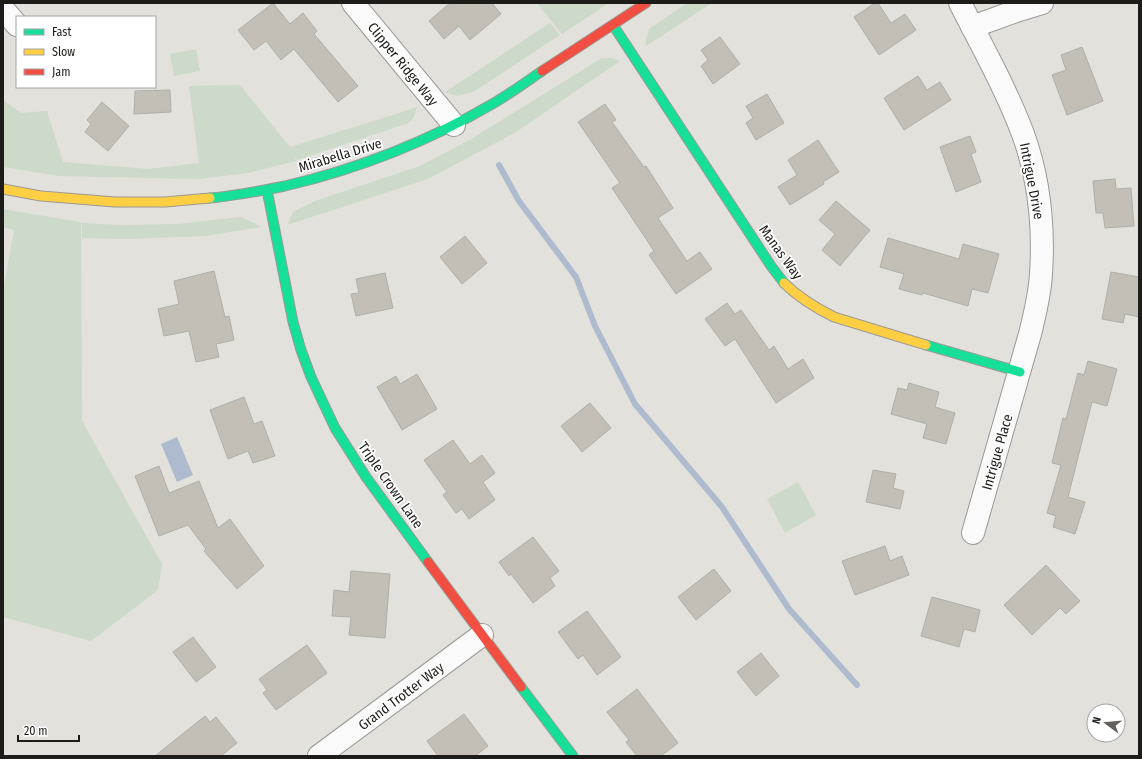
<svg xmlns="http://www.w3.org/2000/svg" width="1142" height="759" font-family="'Fira Sans Condensed',sans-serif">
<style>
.green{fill:#cdd9c9}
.water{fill:#aebbce}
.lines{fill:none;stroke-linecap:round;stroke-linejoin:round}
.stream{stroke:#aebbce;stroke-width:6}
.building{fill:#c3bfb7;stroke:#afaeaa}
.street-casing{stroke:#9a9a95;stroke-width:24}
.fast-casing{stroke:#9a9a95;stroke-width:11}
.slow-casing{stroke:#9a9a95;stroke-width:11}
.jam-casing{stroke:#9a9a95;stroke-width:11}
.street{stroke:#fbfafa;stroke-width:22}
.fast{stroke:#16e098;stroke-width:9}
.slow{stroke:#ffcf43;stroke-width:9}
.jam{stroke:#f24e42;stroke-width:9}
.labels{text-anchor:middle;stroke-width:3.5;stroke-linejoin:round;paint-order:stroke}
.street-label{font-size:14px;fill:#1d1c18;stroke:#fff}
</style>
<rect width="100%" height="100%" fill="#e2e1db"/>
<path class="green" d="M 537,3 L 609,3 L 562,34 Z
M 687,3 L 712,3 L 646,46 L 646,40 L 649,29 Z
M 550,23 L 560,35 L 473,92 L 456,96 L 445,92 Z
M 196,49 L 200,71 L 174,76 L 170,54 Z
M 602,58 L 612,58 L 620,61 L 516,132 L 428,179 L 287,225 L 293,212 L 315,201 L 420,166 L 473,138 Z
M 240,85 L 290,147 L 402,112 L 417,107 L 414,118 L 408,123 L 297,160 L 294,155 L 296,161 L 248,173 L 199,179 L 59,176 L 3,167 L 3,100 L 21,113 L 47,111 L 63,162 L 148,169 L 199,163 L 189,86 Z
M 3,209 L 81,222 L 82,421 L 162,564 L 158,590 L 91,641 L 3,617 L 3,292 L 14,230 L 3,227 Z
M 241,217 L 254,223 L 261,227 L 206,236 L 126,239 L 82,238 L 82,223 L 121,225 L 178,224 Z
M 798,482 L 816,515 L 785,533 L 767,499 Z"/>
<path class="water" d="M 177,437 L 193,475 L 177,482 L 161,444 Z"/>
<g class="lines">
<path class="stream" d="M 499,165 L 519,201 L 576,277 L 595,326 L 635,404 L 722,507 L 789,609 L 857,685"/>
</g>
<path class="building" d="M 273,3 L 290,24 L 303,13 L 317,31 L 314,34 L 358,86 L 338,102 L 294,49 L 281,60 L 266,41 L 254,50 L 238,30 Z
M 450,3 L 492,3 L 501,14 L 470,40 L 459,26 L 444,39 L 429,21 Z
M 875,3 L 878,3 L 891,23 L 905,14 L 916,30 L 879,55 L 854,17 Z
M 720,37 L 740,64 L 713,84 L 701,66 L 708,60 L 701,50 Z
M 1082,47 L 1103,101 L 1067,115 L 1052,75 L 1066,70 L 1061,55 Z
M 918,76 L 927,90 L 940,82 L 951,100 L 904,130 L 884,98 Z
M 170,90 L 171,112 L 134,114 L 135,91 Z
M 767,94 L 784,123 L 756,140 L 746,123 L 753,118 L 746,106 Z
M 102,102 L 129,126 L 108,151 L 85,132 L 91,124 L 87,120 Z
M 605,104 L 616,120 L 612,122 L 644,167 L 646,166 L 673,208 L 658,218 L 687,261 L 700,252 L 712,269 L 676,294 L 649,255 L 654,251 L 612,188 L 620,183 L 578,122 Z
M 970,136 L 976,152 L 971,154 L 981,182 L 956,192 L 940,147 Z
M 818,140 L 839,172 L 823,182 L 824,184 L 790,205 L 778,187 L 797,175 L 788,160 Z
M 1115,179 L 1116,189 L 1131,188 L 1134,226 L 1105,228 L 1103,213 L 1096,213 L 1093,181 Z
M 836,201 L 870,230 L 840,266 L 822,250 L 835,234 L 819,220 Z
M 465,236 L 487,263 L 462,284 L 440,257 Z
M 888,238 L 959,259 L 963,244 L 999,254 L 988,293 L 972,289 L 968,306 L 923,293 L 922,295 L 899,289 L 904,274 L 880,267 Z
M 214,271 L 225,317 L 229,316 L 234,340 L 216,344 L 219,357 L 196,362 L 189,331 L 164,336 L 158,309 L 179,304 L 174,281 Z
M 1111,272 L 1139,277 L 1139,317 L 1125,314 L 1123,323 L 1102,319 Z
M 385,273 L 393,308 L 356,316 L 351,294 L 359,293 L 356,279 Z
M 727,303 L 735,314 L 741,310 L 769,350 L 774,346 L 788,369 L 803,359 L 814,378 L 776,403 L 735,339 L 725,346 L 705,319 Z
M 1088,361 L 1117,369 L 1107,406 L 1092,402 L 1068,497 L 1085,502 L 1075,534 L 1053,527 L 1056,516 L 1047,513 L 1061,465 L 1052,463 L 1063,418 L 1066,419 L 1078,373 L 1084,375 Z
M 417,374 L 437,409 L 402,430 L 377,387 L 396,376 L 400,384 Z
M 909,383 L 939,392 L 935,407 L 955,413 L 946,444 L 923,438 L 927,424 L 891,414 L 898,388 L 907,390 Z
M 244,397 L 254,424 L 262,421 L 275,456 L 253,463 L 248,451 L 228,459 L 210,410 Z
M 590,403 L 611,428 L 582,452 L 561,426 Z
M 453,440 L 470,464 L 482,455 L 495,473 L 483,482 L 495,500 L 469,519 L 462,509 L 456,513 L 443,495 L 447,492 L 424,460 Z
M 159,466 L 169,493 L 199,481 L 218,528 L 230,519 L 264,566 L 237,589 L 204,551 L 206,549 L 188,525 L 159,536 L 135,476 Z
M 873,470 L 896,474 L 893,488 L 904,491 L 900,509 L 866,502 Z
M 533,537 L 559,571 L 550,578 L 555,586 L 533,603 L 511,574 L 509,576 L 499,562 Z
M 885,546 L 890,561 L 902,556 L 909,575 L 855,595 L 842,561 Z
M 1046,565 L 1080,601 L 1066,614 L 1060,608 L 1032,635 L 1004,605 Z
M 714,569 L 731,591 L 696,620 L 678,597 Z
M 351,571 L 390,574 L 385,638 L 349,635 L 351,617 L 332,616 L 334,590 L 349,592 Z
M 932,597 L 980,610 L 975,632 L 964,629 L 959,647 L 921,636 Z
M 587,611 L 621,657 L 597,675 L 583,655 L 578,659 L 558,632 Z
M 193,637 L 216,667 L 196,682 L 173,652 Z
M 307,645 L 327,673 L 276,710 L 263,693 L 267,690 L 259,679 Z
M 761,653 L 779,676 L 756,696 L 737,672 Z
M 637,689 L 678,743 L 661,756 L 637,756 L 626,742 L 629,740 L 607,712 Z
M 464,714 L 488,746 L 475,756 L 438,756 L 427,741 Z
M 205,716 L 210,722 L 216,717 L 237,743 L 221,756 L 155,756 Z"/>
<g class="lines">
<defs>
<path id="street" d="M 353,3 L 454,125
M 960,3 C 982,46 1006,89 1023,134 C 1039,178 1044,228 1041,274 C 1040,294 1035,314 1030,334 L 973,533
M 3,9 L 17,25
M 972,27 L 1016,11 L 1042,3
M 319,756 L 482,635"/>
<path id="fast" d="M 613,25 L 771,266 L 784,283
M 267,190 L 293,322 L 301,350 L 311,377 L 335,428 L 366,477 L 428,562
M 210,198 C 235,196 260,191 285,186 C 358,169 429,141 494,103 C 511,93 526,82 542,71
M 926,345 L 1020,372
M 521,687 L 573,756"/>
<path id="slow" d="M 3,189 L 41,196 L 115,202 L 165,202 L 210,198
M 784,283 C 798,297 816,308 834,317 L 926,345"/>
<path id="jam" d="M 542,71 L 646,3
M 428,562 L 521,687"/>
</defs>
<use href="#street" class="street-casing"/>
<use href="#fast" class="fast-casing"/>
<use href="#slow" class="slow-casing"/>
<use href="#jam" class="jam-casing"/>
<use href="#street" class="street"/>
<use href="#fast" class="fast"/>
<use href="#slow" class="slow"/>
<use href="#jam" class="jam"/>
</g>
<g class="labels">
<g class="street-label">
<text transform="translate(403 64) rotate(51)" y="5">Clipper Ridge Way</text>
<text transform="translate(340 155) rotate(-17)" y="5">Mirabella Drive</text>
<text transform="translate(1032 181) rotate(79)" y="5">Intrigue Drive</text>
<text transform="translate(781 252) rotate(54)" y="5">Manas Way</text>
<text transform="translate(997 452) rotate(-74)" y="5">Intrigue Place</text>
<text transform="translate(391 485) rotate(55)" y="5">Triple Crown Lane</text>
<text transform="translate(401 696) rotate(-37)" y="5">Grand Trotter Way</text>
</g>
</g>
<rect width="1142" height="759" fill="none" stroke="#1d1c18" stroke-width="8"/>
<rect x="16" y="16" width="140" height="72" fill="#ffffff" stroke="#a5a4a3"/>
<rect x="24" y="29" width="20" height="6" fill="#16e098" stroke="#a5a4a3"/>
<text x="52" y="36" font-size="12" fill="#1d1c18">Fast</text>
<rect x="24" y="49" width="20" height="6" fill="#ffcf43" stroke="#a5a4a3"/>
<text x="52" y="56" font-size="12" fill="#1d1c18">Slow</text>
<rect x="24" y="69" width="20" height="6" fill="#f24e42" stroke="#a5a4a3"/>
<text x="52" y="76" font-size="12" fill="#1d1c18">Jam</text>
<g transform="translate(1106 723) rotate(286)"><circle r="19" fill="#ffffff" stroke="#a5a4a3"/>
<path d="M0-3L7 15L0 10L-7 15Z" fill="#62615c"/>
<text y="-6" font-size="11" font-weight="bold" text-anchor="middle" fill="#1d1c18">N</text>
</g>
<path d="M18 735v6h61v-6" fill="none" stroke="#1d1c18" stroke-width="2"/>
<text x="24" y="735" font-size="12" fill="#1d1c18" stroke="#ffffff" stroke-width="3" paint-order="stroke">20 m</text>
</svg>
